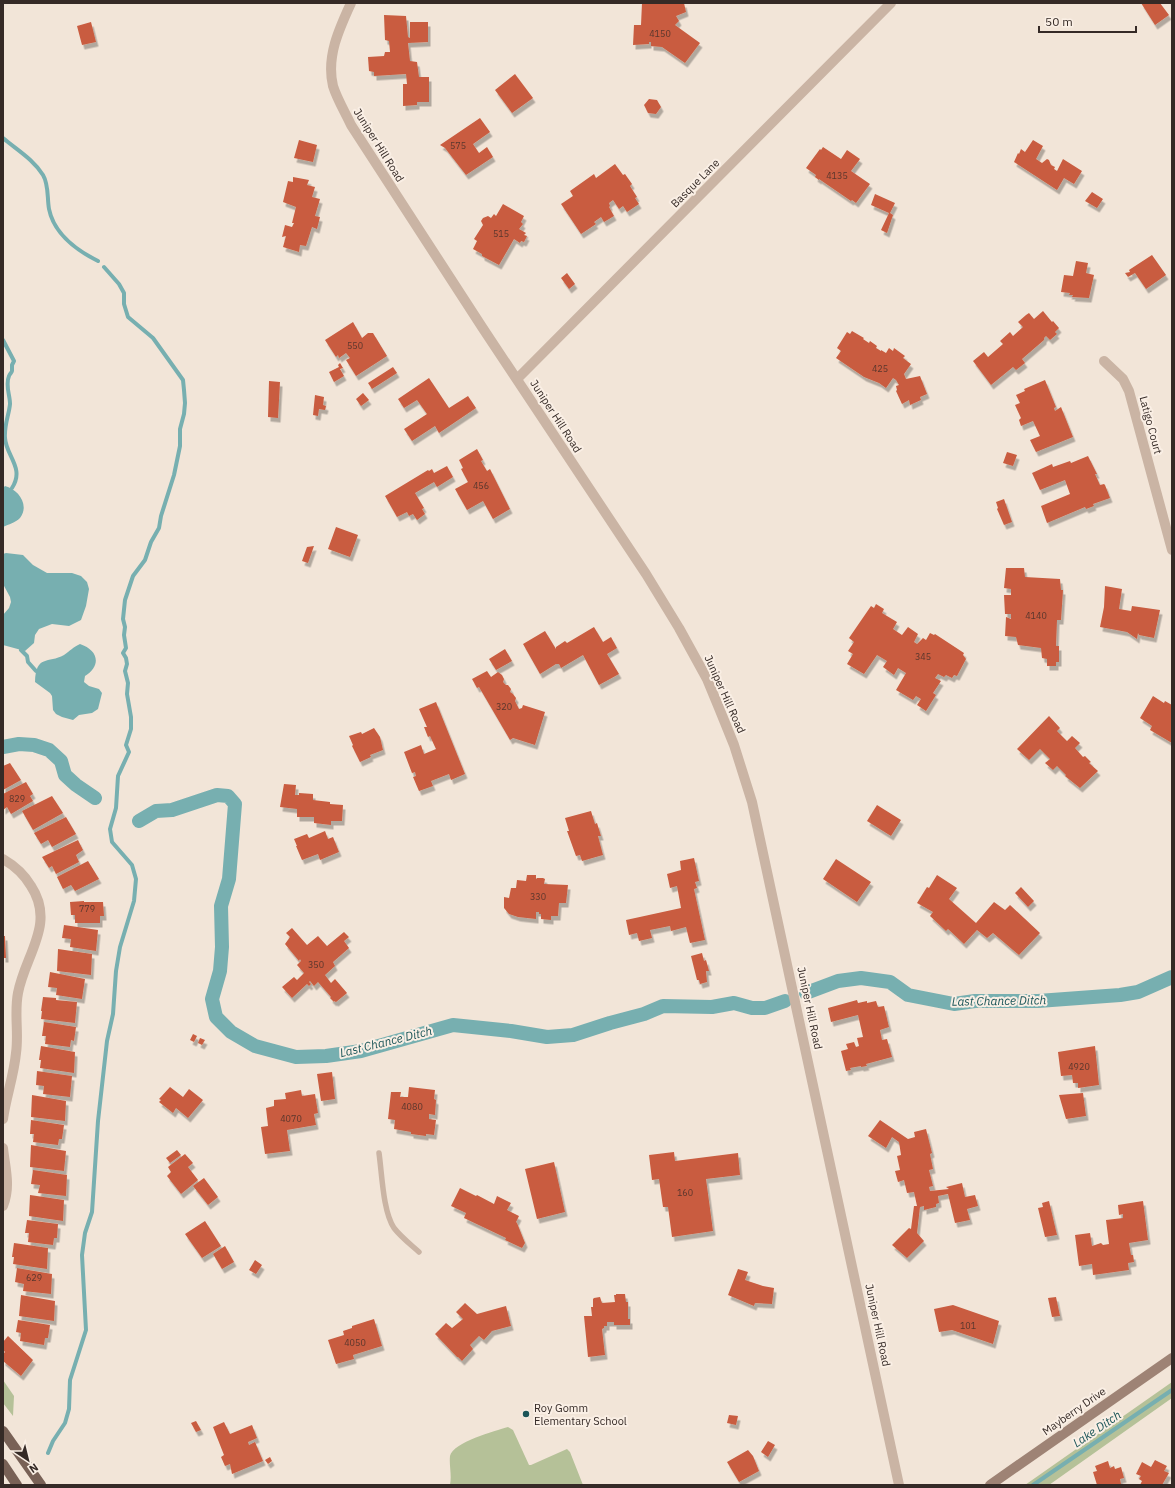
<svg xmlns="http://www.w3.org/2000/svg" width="1175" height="1488" font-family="'IBM Plex Sans',sans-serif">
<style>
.green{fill:#b5c198}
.water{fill:#77afb0}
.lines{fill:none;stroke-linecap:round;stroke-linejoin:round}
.stream{stroke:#77afb0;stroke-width:4}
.canal{stroke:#77afb0;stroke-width:14}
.building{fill:#c95c3f;filter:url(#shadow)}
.lane{stroke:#cab4a4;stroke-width:5.5}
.street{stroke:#cab4a4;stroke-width:10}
.secondary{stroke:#9e8375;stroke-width:10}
.primary{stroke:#786156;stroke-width:10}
.poi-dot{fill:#1b5558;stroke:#faefe5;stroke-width:1.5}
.labels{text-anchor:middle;stroke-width:4;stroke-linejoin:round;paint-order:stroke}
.number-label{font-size:9px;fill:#5a362c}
.street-label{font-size:11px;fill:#352a26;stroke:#faefe5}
.poi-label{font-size:11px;fill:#352a26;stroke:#faefe5;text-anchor:start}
.water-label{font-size:12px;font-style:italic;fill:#1b5558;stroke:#faefe5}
</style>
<defs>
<filter id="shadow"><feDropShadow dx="2.5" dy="4.5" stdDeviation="0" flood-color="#0004"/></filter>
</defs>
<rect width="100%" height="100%" fill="#f2e5d8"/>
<path class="green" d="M 3,1380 L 14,1396 L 13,1416 L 3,1403 Z
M 1172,1382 L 1172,1398 L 1049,1485 L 1025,1485 Z
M 508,1427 L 513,1430 L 529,1465 L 531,1465 L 567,1449 L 570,1452 L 583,1485 L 450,1485 C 452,1475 449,1466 450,1456 C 453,1442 495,1431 508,1427 Z"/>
<path class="water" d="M 5,486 C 18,489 30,505 20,518 C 15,523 9,524 3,527 L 3,488 Z
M 6,553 L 23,555 L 33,565 L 47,573 L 72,573 L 81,576 L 87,582 L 89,589 L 86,606 L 81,620 L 69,626 L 52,624 L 39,629 L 35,635 L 34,643 L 25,651 L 3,645 L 3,615 L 9,608 L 11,602 L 10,597 L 3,584 L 3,554 Z
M 80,644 C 98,650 102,665 85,676 L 84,682 L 89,686 L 99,689 L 102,693 L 98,709 L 92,713 L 79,715 L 73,720 L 62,717 L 56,714 L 53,710 L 52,696 L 50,693 L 35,682 C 36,654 48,664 64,655 C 70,651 73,647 80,644 Z"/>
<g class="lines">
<path class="stream" d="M 3,138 C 17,150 33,159 43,175 C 49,185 47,198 49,209 C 54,234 76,250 98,261
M 3,340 L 14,361 L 12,365 L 12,371 C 12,372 9,375 9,376 C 5,385 10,395 10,404 C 9,415 4,425 5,438 C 6,456 25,468 12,488
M 21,650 L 27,656 L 28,662 L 36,671
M 48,1453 L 53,1441 L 65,1423 L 69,1409 L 70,1380 L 86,1330 L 82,1255 L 85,1233 L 92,1212 L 98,1121 L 107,1041 L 113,1014 L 116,971 L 120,947 L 134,901 L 136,879 L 132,865 L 112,842 L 110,829 L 116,808 L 118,776 L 129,752 L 126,745 L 131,729 L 131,717 L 127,694 L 128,683 L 125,671 L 127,664 L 126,658 L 123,653 L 126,648 L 124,635 L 125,627 L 123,619 L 125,600 L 133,576 L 145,560 L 151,542 L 159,528 L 161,516 L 174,475 L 180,446 L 180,429 L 184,414 L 185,403 L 184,390 L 183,380 L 153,338 L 128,317 L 124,304 L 124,293 L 119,284 L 104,267
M 1033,1485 L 1172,1390"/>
<path class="canal" d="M 3,747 L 19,744 L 34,745 L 49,750 L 61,761 L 65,775 L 76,785 L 95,798
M 139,821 L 156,811 L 172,810 L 217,795 L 228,796 L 235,804 L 229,879 L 221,906 L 222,947 L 220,971 L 212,999 L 216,1017 L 231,1032 L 255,1046 L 296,1057 L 326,1056 L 361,1051 L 453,1025 L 511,1031 L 547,1037 L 573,1035 L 610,1023 L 644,1014 L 663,1006 L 712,1007 L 734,1003 L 752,1008 L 765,1008 L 785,1001
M 806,993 L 838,981 L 861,978 L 890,982 L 908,995 L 954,1004 L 975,1001 L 1038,1001 L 1120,995 L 1138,992 L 1172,977"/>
</g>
<path class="building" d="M 642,3 L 684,3 L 686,12 L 676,16 L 679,21 L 675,25 L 700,43 L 685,63 L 662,47 L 651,46 L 651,42 L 649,42 L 649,44 L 633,45 L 634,25 L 641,25 Z
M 1141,3 L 1160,3 L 1169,15 L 1155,25 Z
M 384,15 L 406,16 L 408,37 L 410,38 L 410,22 L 428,22 L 428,42 L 408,43 L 410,61 L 417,62 L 419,77 L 429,77 L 429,102 L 417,102 L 417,105 L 403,106 L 403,84 L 407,84 L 406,74 L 374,76 L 374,72 L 369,71 L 368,57 L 384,56 L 385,52 L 390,52 L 389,41 L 385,40 Z
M 91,22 L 96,42 L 82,45 L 77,26 Z
M 515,74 L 533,98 L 512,113 L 495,90 Z
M 649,99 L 657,100 L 661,107 L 656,114 L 648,113 L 644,105 Z
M 480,118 L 490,132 L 473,144 L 479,153 L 487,147 L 493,157 L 466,175 L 445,148 L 440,145 Z
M 299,140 L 317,145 L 313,162 L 294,158 Z
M 1033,140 L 1043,146 L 1036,159 L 1042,163 L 1047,159 L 1049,160 L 1051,165 L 1055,167 L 1054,169 L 1057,171 L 1063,159 L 1082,171 L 1074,184 L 1064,178 L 1057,190 L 1014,162 L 1018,153 L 1019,154 L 1021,149 L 1025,152 Z
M 823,147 L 841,159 L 847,150 L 860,159 L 851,171 L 870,184 L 856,203 L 852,200 L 851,201 L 819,179 L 819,180 L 815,177 L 816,175 L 806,168 L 820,149 L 821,150 Z
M 615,164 L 623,175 L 625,174 L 632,184 L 630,186 L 637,197 L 635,198 L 639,204 L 627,212 L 623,206 L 619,209 L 613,200 L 609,203 L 610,206 L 609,207 L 614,216 L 604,222 L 601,217 L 594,222 L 596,224 L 581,234 L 561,204 L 573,196 L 570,191 L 594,174 L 596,178 Z
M 293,177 L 309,180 L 307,185 L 315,187 L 312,197 L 320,199 L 315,216 L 320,217 L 317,229 L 312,227 L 306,246 L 300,245 L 299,252 L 283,247 L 286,236 L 282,237 L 285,225 L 292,227 L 294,223 L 292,223 L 296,207 L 283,202 L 288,181 L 293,182 Z
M 1092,192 L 1103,199 L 1097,208 L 1085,201 Z
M 875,194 L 895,203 L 890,213 L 893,215 L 887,233 L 881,230 L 889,213 L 871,205 Z
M 503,204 L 524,216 L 521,222 L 523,224 L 519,229 L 526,233 L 524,235 L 527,236 L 524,242 L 521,241 L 520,243 L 514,239 L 499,265 L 482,256 L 482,254 L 473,249 L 477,241 L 474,239 L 483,225 L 481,221 L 483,218 L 488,216 L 491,218 L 494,214 L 496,216 Z
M 1152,255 L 1166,275 L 1146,289 L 1135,273 L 1128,277 L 1125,273 L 1130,272 L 1129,270 L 1132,268 Z
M 1076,261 L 1088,263 L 1086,273 L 1094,275 L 1089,298 L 1072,297 L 1073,295 L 1069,295 L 1070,293 L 1061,292 L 1064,275 L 1073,276 Z
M 567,273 L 575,284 L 569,289 L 561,278 Z
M 1043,311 L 1052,322 L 1053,321 L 1059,328 L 1055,332 L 1057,334 L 1050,340 L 1046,336 L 1044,338 L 1044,340 L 1022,359 L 1025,363 L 1016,370 L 1013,367 L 991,385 L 973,361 L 984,352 L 988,357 L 1003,344 L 1000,341 L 1010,332 L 1013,336 L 1023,327 L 1018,322 L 1026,315 L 1029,313 L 1034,319 Z
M 353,322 L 362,338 L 368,333 L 373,333 L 387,356 L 356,376 L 346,360 L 350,358 L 346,353 L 339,358 L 338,355 L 336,357 L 325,340 Z
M 852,331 L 864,338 L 863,339 L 869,343 L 870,341 L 877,346 L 876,348 L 881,351 L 881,350 L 886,353 L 889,348 L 893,351 L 894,348 L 905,356 L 903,358 L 911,364 L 904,374 L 906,379 L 920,376 L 927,394 L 920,397 L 921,400 L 910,405 L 909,400 L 902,404 L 896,391 L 897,390 L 896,386 L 899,385 L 896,380 L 893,378 L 886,388 L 879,383 L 864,377 L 836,358 L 841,351 L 837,348 L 847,332 L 850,334 Z
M 340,363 L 343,368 L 340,369 L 344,376 L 334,382 L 329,372 L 339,367 L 338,365 Z
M 393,367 L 397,373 L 372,389 L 368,383 Z
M 429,378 L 449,408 L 468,396 L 476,408 L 439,433 L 435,426 L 412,441 L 404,429 L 427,414 L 417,400 L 404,408 L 398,399 Z
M 1045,380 L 1056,407 L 1054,408 L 1055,411 L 1061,407 L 1073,437 L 1036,452 L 1030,440 L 1040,436 L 1033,421 L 1021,426 L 1019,420 L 1021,418 L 1015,405 L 1020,403 L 1016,395 L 1025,391 L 1024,389 Z
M 269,381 L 280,382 L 278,418 L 268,417 Z
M 363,393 L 369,400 L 361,406 L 356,399 Z
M 315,395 L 324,397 L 323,405 L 326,406 L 325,410 L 319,409 L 318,416 L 313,415 Z
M 477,449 L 483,460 L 481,461 L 487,471 L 490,469 L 510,509 L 493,519 L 483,501 L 467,510 L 455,489 L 468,482 L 461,469 L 463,468 L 459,460 Z
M 1007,452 L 1017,455 L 1013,466 L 1003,463 Z
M 1088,456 L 1097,474 L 1095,474 L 1100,485 L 1104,484 L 1105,485 L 1110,498 L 1093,504 L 1094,506 L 1086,509 L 1085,507 L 1047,523 L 1041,506 L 1070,494 L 1065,480 L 1040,490 L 1032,473 L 1052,464 L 1053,467 L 1070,461 L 1071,463 Z
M 447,466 L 453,477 L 437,487 L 434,482 L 415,493 L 424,508 L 422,509 L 425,514 L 417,520 L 413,514 L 409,516 L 407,512 L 397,517 L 385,496 L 428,470 L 429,471 L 432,469 L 434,473 Z
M 1004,499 L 1012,522 L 1004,525 L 997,509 L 998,508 L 996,502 Z
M 336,527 L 358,535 L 350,557 L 328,549 Z
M 314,546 L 308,563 L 302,561 L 307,547 Z
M 1006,568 L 1024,568 L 1025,577 L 1060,579 L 1061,590 L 1063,590 L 1061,620 L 1057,620 L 1056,646 L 1059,646 L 1059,662 L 1056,662 L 1056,666 L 1047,666 L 1047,659 L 1042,658 L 1041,648 L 1018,645 L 1016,637 L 1005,636 L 1006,617 L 1011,619 L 1011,614 L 1005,614 L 1004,595 L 1011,595 L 1011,589 L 1004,588 Z
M 1105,586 L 1122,589 L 1119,609 L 1131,611 L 1132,606 L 1160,610 L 1154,638 L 1139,635 L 1138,633 L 1137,639 L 1127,632 L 1100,627 L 1104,607 Z
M 876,604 L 884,609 L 882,613 L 897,622 L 893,629 L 902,635 L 908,627 L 918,634 L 914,642 L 917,644 L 923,638 L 926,640 L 930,633 L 934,635 L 935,634 L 964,653 L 963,655 L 966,659 L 957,676 L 954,675 L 952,678 L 946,675 L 944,677 L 938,674 L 935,678 L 941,681 L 933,693 L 936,695 L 926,711 L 917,705 L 921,699 L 916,696 L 913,700 L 896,690 L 906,673 L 898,668 L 894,675 L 883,667 L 887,661 L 877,655 L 864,674 L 847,664 L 853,654 L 848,651 L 854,642 L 849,638 L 871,606 L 874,608 Z
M 594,627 L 603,642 L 611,637 L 617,648 L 607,654 L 619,674 L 599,685 L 583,655 L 561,668 L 559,664 L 556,664 L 540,674 L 523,644 L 545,631 L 556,649 L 556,647 L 565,641 L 567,643 Z
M 505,649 L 512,661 L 496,670 L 489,659 Z
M 487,671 L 491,677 L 498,672 L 502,675 L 504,679 L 503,682 L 506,685 L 508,685 L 511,689 L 510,692 L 513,694 L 516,698 L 515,701 L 519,709 L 522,708 L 523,705 L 545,712 L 535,745 L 513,738 L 510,740 L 479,687 L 477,688 L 472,679 Z
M 1153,696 L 1164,703 L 1165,701 L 1172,705 L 1172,743 L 1150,730 L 1152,726 L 1140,718 Z
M 436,702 L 465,774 L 451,780 L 449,774 L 431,781 L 433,786 L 419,791 L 413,777 L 416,776 L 415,772 L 412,773 L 404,752 L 421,745 L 424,754 L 436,749 L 430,736 L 428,737 L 424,727 L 427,727 L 419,709 Z
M 1049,716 L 1060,728 L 1057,731 L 1067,741 L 1072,736 L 1080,743 L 1075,748 L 1083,757 L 1085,756 L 1091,762 L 1089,763 L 1098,771 L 1080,788 L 1065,776 L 1066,775 L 1057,766 L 1053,770 L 1045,763 L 1050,759 L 1040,749 L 1029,760 L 1017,749 Z
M 374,728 L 380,737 L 383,750 L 370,755 L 371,757 L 360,762 L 352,746 L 353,745 L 349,736 L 361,732 L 362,734 Z
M 10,763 L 21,780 L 3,790 L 3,766 Z
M 26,782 L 33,794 L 30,796 L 33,801 L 11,814 L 7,807 L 3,810 L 3,794 Z
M 284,784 L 296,785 L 295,795 L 299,795 L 299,793 L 313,794 L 313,800 L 330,802 L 330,804 L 343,805 L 342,821 L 331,821 L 331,825 L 314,823 L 314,817 L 297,817 L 297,809 L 280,807 Z
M 52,796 L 63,813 L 33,830 L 22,811 Z
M 877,805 L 901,820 L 891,836 L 867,821 Z
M 591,811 L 595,824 L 597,823 L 601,836 L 598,836 L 603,855 L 582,861 L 580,855 L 576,856 L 567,831 L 569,831 L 565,818 Z
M 66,817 L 76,834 L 52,847 L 48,840 L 41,844 L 34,833 Z
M 325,831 L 328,839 L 333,837 L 339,852 L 320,860 L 318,854 L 302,860 L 296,846 L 297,846 L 294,839 L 307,834 L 309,838 Z
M 78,840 L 83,850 L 76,855 L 79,862 L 56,874 L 52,866 L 49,868 L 42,857 Z
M 694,858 L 699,881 L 695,882 L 697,888 L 694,889 L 705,940 L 690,943 L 686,927 L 671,931 L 670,926 L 650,930 L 652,938 L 639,941 L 637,933 L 629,935 L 626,920 L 681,908 L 677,886 L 670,888 L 667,874 L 681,870 L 680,861 Z
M 836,859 L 871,882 L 857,902 L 823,879 Z
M 88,861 L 99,879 L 75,891 L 71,885 L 63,889 L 57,877 Z
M 527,875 L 536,875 L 536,879 L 537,878 L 543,878 L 545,879 L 544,884 L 568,885 L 566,903 L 559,903 L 558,916 L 551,916 L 551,920 L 541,919 L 541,914 L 539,914 L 539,912 L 536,912 L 536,919 L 518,917 L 509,914 L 504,908 L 504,897 L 509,898 L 511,888 L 516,888 L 517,880 L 526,881 Z
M 937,875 L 957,888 L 949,899 L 976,923 L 994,902 L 1005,910 L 1010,905 L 1040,933 L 1019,955 L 993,933 L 987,938 L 977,930 L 964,944 L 948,929 L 946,931 L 930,916 L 933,912 L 917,903 L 927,887 L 929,888 Z
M 1021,887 L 1034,901 L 1028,907 L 1015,893 Z
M 84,901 L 84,902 L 103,902 L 104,916 L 100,916 L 100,923 L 75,923 L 75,915 L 71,915 L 70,902 Z
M 64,925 L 98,930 L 96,951 L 70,947 L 71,939 L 62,938 Z
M 292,928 L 307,945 L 318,936 L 327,946 L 344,932 L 349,937 L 344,941 L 349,948 L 333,962 L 335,966 L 325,975 L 331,983 L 335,979 L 347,993 L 336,1002 L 334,1001 L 334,1002 L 330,998 L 331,997 L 318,982 L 314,986 L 310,981 L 309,982 L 311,984 L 309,986 L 307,984 L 292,998 L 282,987 L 294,977 L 297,980 L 304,973 L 297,965 L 301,961 L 300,959 L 299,961 L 285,944 L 290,937 L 286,933 Z
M 3,936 L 5,936 L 6,958 L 3,958 Z
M 58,949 L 92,954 L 91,975 L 57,971 Z
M 702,953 L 704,961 L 706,960 L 709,971 L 706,971 L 707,982 L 700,984 L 699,980 L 697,980 L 691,956 Z
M 50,972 L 85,979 L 82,999 L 56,995 L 57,988 L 48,987 Z
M 43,997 L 56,998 L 56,1000 L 77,1002 L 75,1023 L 41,1019 L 42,1011 L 41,1011 Z
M 857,1000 L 858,1003 L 867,1001 L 867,1003 L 876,1001 L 878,1007 L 884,1006 L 889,1027 L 880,1030 L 882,1040 L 887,1039 L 892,1057 L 866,1064 L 867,1066 L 861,1067 L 861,1066 L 850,1068 L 851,1070 L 846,1071 L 841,1051 L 848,1049 L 846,1044 L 854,1042 L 856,1047 L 859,1046 L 857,1038 L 863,1037 L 858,1015 L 831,1022 L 828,1008 Z
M 44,1022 L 76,1027 L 74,1041 L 71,1040 L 70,1047 L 45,1044 L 46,1036 L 42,1036 Z
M 193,1034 L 197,1036 L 194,1042 L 190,1040 Z
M 200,1038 L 205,1040 L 202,1045 L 198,1043 Z
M 41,1046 L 75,1052 L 74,1073 L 40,1068 L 41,1060 L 39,1060 Z
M 1095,1046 L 1099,1085 L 1078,1088 L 1078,1083 L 1073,1083 L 1072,1075 L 1061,1076 L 1058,1052 Z
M 37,1071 L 72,1076 L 70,1097 L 43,1094 L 44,1086 L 36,1085 Z
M 332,1072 L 335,1099 L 321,1101 L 317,1074 Z
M 170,1087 L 183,1097 L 189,1089 L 203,1100 L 188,1118 L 176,1108 L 173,1113 L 159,1102 L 161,1100 L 159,1099 Z
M 409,1087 L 435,1090 L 434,1099 L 436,1100 L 435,1115 L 429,1114 L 429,1119 L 436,1120 L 434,1135 L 426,1134 L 426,1136 L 411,1134 L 411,1132 L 394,1129 L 395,1120 L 388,1119 L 391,1092 L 401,1092 L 400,1097 L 408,1097 Z
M 301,1090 L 302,1096 L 315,1094 L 318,1113 L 314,1114 L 316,1125 L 287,1130 L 290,1151 L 265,1154 L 261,1127 L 268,1126 L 266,1108 L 274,1106 L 274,1100 L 286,1099 L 285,1093 Z
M 1083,1093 L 1086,1116 L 1066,1119 L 1059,1095 Z
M 32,1095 L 66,1101 L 65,1121 L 31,1117 Z
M 31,1120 L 64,1125 L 62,1139 L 59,1139 L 58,1145 L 33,1142 L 34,1134 L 30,1134 Z
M 880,1120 L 908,1139 L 915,1137 L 914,1132 L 926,1129 L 932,1153 L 930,1154 L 933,1169 L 929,1170 L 933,1186 L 929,1187 L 930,1191 L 949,1189 L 946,1187 L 962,1183 L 965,1197 L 975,1195 L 978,1206 L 967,1209 L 970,1220 L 955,1223 L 948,1194 L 938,1196 L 939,1203 L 936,1204 L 936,1207 L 924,1210 L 924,1206 L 920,1207 L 917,1233 L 924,1241 L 907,1258 L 892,1245 L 909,1228 L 911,1229 L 914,1206 L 917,1206 L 914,1192 L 907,1193 L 904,1180 L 898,1182 L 895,1171 L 900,1170 L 897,1156 L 901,1155 L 899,1142 L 892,1137 L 886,1148 L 868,1136 Z
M 31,1145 L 66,1151 L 64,1171 L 30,1167 Z
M 177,1150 L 181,1155 L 170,1163 L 166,1158 Z
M 674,1152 L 675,1161 L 738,1153 L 740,1175 L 706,1179 L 713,1231 L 672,1237 L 668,1207 L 663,1207 L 659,1179 L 652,1180 L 649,1155 Z
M 185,1154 L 193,1163 L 188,1167 L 198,1180 L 181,1194 L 167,1176 L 171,1172 L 168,1167 Z
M 554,1162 L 565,1212 L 537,1219 L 525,1169 Z
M 33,1170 L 67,1175 L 66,1196 L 38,1193 L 40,1185 L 31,1184 Z
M 204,1178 L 218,1197 L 208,1205 L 193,1186 Z
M 460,1188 L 476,1196 L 477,1195 L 494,1204 L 497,1196 L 511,1203 L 507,1210 L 519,1216 L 516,1222 L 517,1223 L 525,1243 L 522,1248 L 505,1240 L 506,1238 L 464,1218 L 466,1213 L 451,1206 Z
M 30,1195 L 64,1200 L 63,1221 L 29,1216 Z
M 1049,1201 L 1057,1235 L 1045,1237 L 1038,1208 L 1043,1207 L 1042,1203 Z
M 1143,1201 L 1148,1240 L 1129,1243 L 1131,1255 L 1133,1255 L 1134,1262 L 1128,1263 L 1129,1270 L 1093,1275 L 1092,1264 L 1079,1266 L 1075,1235 L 1090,1233 L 1092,1246 L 1101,1243 L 1103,1245 L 1109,1244 L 1106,1220 L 1123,1218 L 1123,1214 L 1119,1215 L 1118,1205 Z
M 27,1220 L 58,1224 L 57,1238 L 54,1238 L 53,1245 L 28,1242 L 29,1233 L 25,1233 Z
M 205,1221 L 221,1246 L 202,1258 L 185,1234 Z
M 14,1243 L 48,1248 L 47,1269 L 13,1264 L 14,1257 L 12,1257 Z
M 225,1246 L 234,1262 L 222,1269 L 213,1254 Z
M 255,1260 L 262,1265 L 256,1274 L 249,1270 Z
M 17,1268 L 52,1274 L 51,1294 L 23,1291 L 24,1284 L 15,1282 Z
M 738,1269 L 748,1272 L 745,1280 L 763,1286 L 774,1288 L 772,1304 L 755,1303 L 754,1306 L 728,1295 Z
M 616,1294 L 625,1294 L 626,1302 L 628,1302 L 628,1319 L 630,1319 L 630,1325 L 614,1325 L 614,1322 L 607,1322 L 607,1326 L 604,1326 L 604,1328 L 602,1329 L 605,1355 L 588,1357 L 584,1316 L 592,1316 L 591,1307 L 593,1307 L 593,1299 L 594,1298 L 600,1297 L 602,1303 L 615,1302 L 614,1295 L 616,1295 Z
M 21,1295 L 55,1301 L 54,1321 L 19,1316 Z
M 1056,1297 L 1060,1316 L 1052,1317 L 1048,1298 Z
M 465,1303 L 477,1314 L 506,1306 L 511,1326 L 492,1331 L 484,1340 L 479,1336 L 470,1345 L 473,1349 L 462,1361 L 458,1357 L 457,1357 L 435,1334 L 446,1323 L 452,1328 L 463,1319 L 456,1312 Z
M 953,1305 L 999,1321 L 993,1344 L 952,1330 L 939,1332 L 934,1309 Z
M 374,1319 L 382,1346 L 353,1355 L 354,1359 L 336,1364 L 328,1340 L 344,1335 L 343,1331 L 352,1328 L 352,1326 Z
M 18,1320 L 50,1325 L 48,1338 L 45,1338 L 44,1345 L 20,1341 L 21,1333 L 16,1332 Z
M 8,1336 L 33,1360 L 21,1376 L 3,1361 L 3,1354 L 5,1352 L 3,1350 L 3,1342 Z
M 729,1415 L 738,1416 L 736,1425 L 727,1423 Z
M 196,1421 L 201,1430 L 196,1432 L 191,1423 Z
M 224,1422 L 230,1434 L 252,1425 L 257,1438 L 248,1442 L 249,1445 L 255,1442 L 263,1461 L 232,1474 L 230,1464 L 225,1466 L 221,1457 L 224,1455 L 213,1427 Z
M 768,1441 L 775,1445 L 768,1457 L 761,1452 Z
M 748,1450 L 753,1456 L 759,1471 L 739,1482 L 727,1462 Z
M 270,1457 L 272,1461 L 268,1464 L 265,1460 Z
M 1155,1460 L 1167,1466 L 1164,1471 L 1169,1473 L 1162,1485 L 1140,1485 L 1142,1481 L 1139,1479 L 1141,1476 L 1136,1474 L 1142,1462 L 1151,1467 Z
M 1108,1461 L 1110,1468 L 1114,1466 L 1115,1469 L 1121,1467 L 1124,1478 L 1120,1479 L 1121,1484 L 1097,1485 L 1093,1472 L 1097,1471 L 1095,1466 Z"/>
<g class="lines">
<path class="lane" d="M 379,1153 C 382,1174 383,1212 394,1228 C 401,1237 410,1244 419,1252"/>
<path class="street" d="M 351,3 C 339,29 326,57 333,86 C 337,99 345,112 351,125 L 482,327 L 646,574 L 679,628 L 707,679 L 719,708 L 734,745 L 752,802 L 899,1485
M 1104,361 L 1123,379 L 1129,391 L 1172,550
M 517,379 L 891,3
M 3,859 C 15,866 24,874 31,886 C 56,924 25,955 18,993 C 14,1013 19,1033 16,1053 C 14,1075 6,1097 3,1119
M 3,1148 C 5,1168 11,1186 3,1206"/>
<path class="secondary" d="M 990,1485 L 1172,1358"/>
<path class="primary" d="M 3,1431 L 41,1485
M 3,1464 L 17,1485"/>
</g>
<circle class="poi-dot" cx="526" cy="1414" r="4"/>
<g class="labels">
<g class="number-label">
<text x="660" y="37">4150</text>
<text x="458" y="149">575</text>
<text x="837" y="179">4135</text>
<text x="501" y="237">515</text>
<text x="355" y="349">550</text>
<text x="880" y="372">425</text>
<text x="481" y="489">456</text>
<text x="1036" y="619">4140</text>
<text x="923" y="660">345</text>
<text x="504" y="710">320</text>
<text x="17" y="802">829</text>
<text x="538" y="900">330</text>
<text x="87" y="912">779</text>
<text x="316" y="968">350</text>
<text x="1079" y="1070">4920</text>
<text x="412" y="1110">4080</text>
<text x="291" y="1122">4070</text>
<text x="685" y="1196">160</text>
<text x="34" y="1281">629</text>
<text x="968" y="1329">101</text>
<text x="355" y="1346">4050</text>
</g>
<g class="street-label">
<text transform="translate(379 145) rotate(58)" y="4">Juniper Hill Road</text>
<text transform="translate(695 183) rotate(-45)" y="4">Basque Lane</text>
<text transform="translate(556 416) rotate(57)" y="4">Juniper Hill Road</text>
<text transform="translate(1151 425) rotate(75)" y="4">Latigo Court</text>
<text transform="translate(725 694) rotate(66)" y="4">Juniper Hill Road</text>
<text transform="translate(810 1008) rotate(78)" y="4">Juniper Hill Road</text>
<text transform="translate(878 1325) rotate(78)" y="4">Juniper Hill Road</text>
<text transform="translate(1074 1411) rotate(-35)" y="4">Mayberry Drive</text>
</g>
<g class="poi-label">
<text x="534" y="1412">Roy Gomm<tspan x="534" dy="13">Elementary School</tspan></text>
</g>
<g class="water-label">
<text transform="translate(999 1001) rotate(-1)" y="4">Last Chance Ditch</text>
<text transform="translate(386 1042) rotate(-14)" y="4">Last Chance Ditch</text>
<text transform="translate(1097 1429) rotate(-34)" y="4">Lake Ditch</text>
</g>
</g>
<rect width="1175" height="1488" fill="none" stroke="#352a26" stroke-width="8"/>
<g transform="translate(28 1460) rotate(145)" stroke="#faefe5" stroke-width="3" paint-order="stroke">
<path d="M0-3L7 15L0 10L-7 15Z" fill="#352a26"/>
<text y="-6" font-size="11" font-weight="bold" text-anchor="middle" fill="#352a26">N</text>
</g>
<path d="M1039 26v6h97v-6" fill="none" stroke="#352a26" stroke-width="2"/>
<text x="1045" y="26" font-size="12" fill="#352a26" stroke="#faefe5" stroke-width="3" paint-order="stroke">50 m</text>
</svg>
